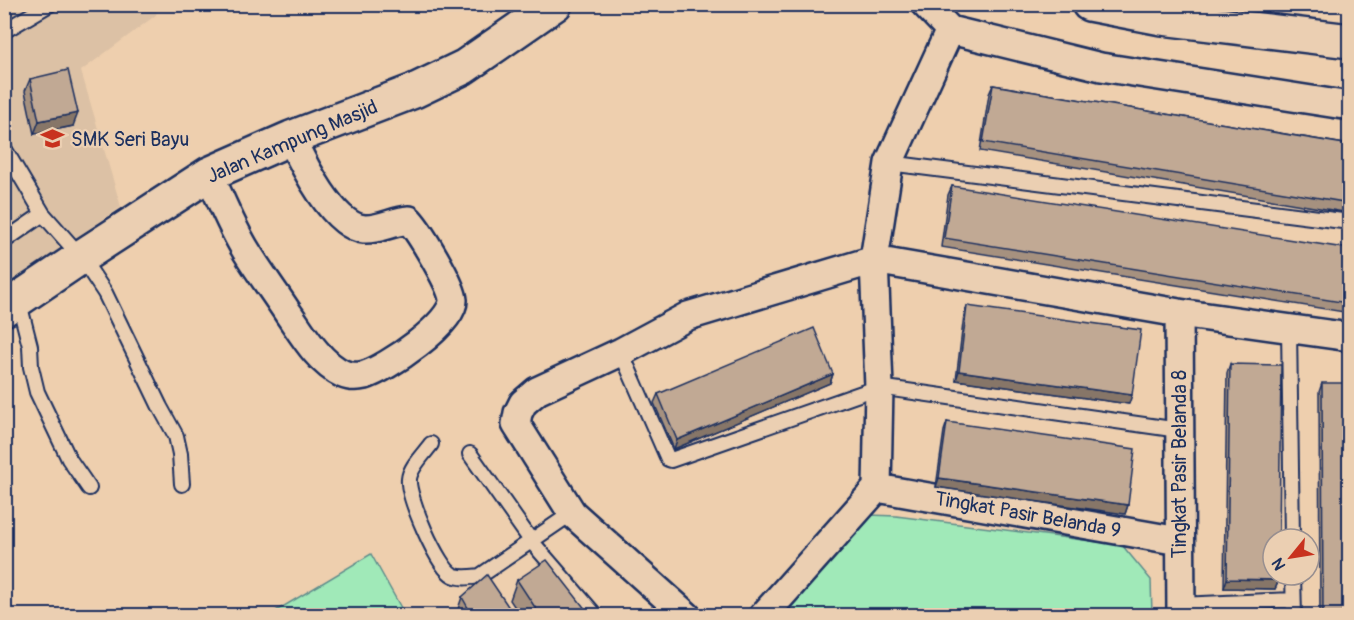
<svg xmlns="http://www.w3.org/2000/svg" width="1354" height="620" font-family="Pangolin,sans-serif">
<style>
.built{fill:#dcc1a5}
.green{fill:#a0e9b8;stroke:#5e8c8b;stroke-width:1.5}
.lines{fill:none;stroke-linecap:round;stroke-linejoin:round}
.service-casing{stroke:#1b2f5e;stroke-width:18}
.minor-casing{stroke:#1b2f5e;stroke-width:32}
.tertiary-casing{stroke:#1b2f5e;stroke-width:38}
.secondary-casing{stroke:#1b2f5e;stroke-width:38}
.service{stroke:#ebcfb2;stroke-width:14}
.minor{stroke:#ebcfb2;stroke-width:27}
.tertiary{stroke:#ebcfb2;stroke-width:33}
.secondary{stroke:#ebcfb2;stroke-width:33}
.wall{fill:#a6917f;stroke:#1b2f5e;stroke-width:1.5}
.shaded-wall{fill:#877668;stroke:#1b2f5e;stroke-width:1.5}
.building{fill:#c1a994;stroke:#1b2f5e;stroke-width:1.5}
.labels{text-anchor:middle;stroke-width:4.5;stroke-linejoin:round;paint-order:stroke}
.poi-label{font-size:20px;fill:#1b2f5e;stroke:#ebcfb2;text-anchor:start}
.street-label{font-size:20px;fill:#1b2f5e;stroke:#ebcfb2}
</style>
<rect width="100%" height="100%" fill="#eecfae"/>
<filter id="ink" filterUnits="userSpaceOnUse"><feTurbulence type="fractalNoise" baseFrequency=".0167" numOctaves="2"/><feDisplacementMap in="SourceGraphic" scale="12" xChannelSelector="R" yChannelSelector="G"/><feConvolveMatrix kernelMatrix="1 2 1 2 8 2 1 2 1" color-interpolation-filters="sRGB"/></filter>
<g filter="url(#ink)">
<path class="built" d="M 5,5 L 158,5 L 156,15 L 81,71 L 121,207 L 5,286 Z"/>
<path class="green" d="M 870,515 L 896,516 L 1122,545 L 1151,580 L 1152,615 L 781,616 Z
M 371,554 L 405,615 L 269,615 Z"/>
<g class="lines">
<defs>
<path id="service" d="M 4,31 L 50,4
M 4,148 L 43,214 L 81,257 L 105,293 L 160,407 L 176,436 L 180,454 L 182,484
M 889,163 L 1350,222
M 4,241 L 43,214
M 18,299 L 30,346 L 31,367 L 37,392 L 69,459 L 89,488
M 1289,328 L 1292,539
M 621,352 L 668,459 L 671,460 L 879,387 L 1179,430
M 431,444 C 424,454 410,467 409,479 C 407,496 438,568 453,575 C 461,579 471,577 480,576 L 572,513
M 470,454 L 532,542 L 596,616
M 1293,575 L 1294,616
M 1180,605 L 1293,600"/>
<path id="minor" d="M 950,30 L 1101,67 L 1350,106
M 209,174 C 221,200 232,228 247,252 C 260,273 275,293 288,313 C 302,333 319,363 343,374 C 350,377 357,377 365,375 C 386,369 454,323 453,300 C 452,285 420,232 409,220 C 394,221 379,230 364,229 C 333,226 303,164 291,138
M 1179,313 L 1181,616
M 877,488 L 1179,541
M 687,616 L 572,513 L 516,424 L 518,413 L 523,403 L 537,391 L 621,352 L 688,316 L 874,260 L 1179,313 L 1350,337
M 763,616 L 877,488 L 879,387 L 874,260 L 889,163 L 950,30 L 925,4"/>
<path id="tertiary" d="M 4,309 L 81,257 L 209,174 L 291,138 L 414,91 L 464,67 L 555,4"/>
<path id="secondary" d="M 1089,4 L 1162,18 L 1350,41"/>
</defs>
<use href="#service" class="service-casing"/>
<use href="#minor" class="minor-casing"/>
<use href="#tertiary" class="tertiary-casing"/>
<use href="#secondary" class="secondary-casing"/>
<use href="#service" class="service"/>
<use href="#minor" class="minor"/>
<use href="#tertiary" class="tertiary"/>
<use href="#secondary" class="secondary"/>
</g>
<path class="wall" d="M 30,79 L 73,126 L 34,134 L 25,91 Z
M 993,85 L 1350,145 L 1350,213 L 980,151 L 989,94 Z
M 952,186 L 1347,303 L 1344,312 L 941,247 L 948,195 Z
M 967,306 L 1129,404 L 956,380 L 964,315 Z
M 1230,364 L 1279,580 L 1275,589 L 1224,588 L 1227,373 Z
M 833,374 L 830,383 L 674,449 L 654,403 L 658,394 Z
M 1322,383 L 1350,615 L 1320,615 L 1319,392 Z
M 947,422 L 1128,505 L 1125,514 L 936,487 L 944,431 Z
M 517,580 L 590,615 L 520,615 L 510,600 Z
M 462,597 L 514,615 L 456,615 Z"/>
<path class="shaded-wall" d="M 4,4 L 14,4 L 4,10 Z
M 78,113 L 73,126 L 34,134 L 39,121 Z
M 959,371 L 1132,395 L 1129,404 L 956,380 Z
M 833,374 L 830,383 L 674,449 L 677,440 Z
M 939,478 L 1128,505 L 1125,514 L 936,487 Z
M 1227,579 L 1279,580 L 1275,589 L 1224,588 Z"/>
<path class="building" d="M 68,70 L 78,113 L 39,121 L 30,79 Z
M 993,85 L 1350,145 L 1350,203 L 983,142 Z
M 952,186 L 1350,249 L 1350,285 L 1347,303 L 944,238 Z
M 967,306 L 1141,330 L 1132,395 L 959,371 Z
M 814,328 L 833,374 L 677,440 L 658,394 Z
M 1230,364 L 1281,365 L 1279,539 L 1273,539 L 1273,575 L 1279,575 L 1279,580 L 1227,579 Z
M 1322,383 L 1350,383 L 1350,615 L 1323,615 Z
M 947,422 L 1135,449 L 1128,505 L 939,478 Z
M 547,560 L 590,615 L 540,615 L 517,580 Z
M 487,575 L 514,615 L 472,615 L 462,597 Z"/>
</g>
<defs>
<symbol id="school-bare" viewBox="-9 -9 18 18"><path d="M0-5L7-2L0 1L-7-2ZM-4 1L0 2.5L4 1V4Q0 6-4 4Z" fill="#c8321e" stroke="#ebcfb2" stroke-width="2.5" paint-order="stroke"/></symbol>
</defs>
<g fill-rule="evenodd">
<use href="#school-bare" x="36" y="122" width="33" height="33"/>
</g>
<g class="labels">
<g class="poi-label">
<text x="71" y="146">SMK Seri Bayu</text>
</g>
<g class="street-label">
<text transform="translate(292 141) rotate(-23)" y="7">Jalan Kampung Masjid</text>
<text transform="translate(1179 464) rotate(-90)" y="7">Tingkat Pasir Belanda 8</text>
<text transform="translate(1028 514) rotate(10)" y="7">Tingkat Pasir Belanda 9</text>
</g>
</g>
<rect width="1354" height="620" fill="none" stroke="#ebcfb2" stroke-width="24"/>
<rect x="12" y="12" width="1330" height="596" fill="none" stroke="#1b2f5e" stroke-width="2" filter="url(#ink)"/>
<g transform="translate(1291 557) rotate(240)"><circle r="28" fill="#ebcfb2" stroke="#988f90" stroke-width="1.5"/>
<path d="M0-4.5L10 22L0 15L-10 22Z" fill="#c8321e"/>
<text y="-9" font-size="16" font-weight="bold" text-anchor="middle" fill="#1b2f5e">N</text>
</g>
</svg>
